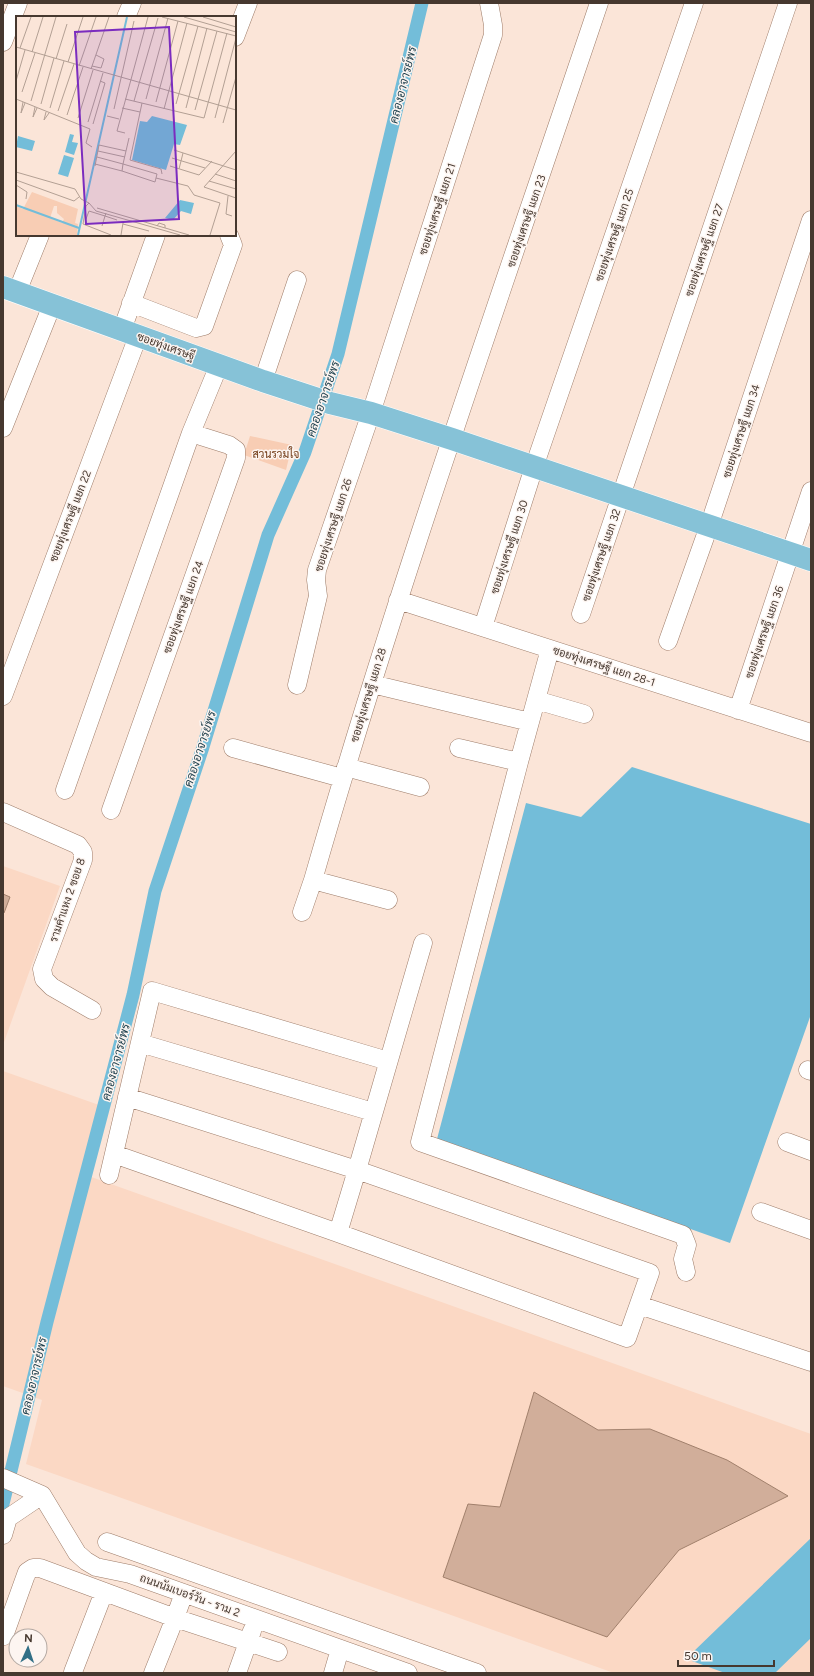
<svg xmlns="http://www.w3.org/2000/svg" width="814" height="1676" font-family="Figtree,Sarabun,sans-serif">
<style>
.built{fill:#fbd8c4}
.green{fill:#f8cdb4}
.water{fill:#73bdd9}
.lines{fill:none;stroke-linecap:round;stroke-linejoin:round}
.canal{stroke:#73bdd9;stroke-width:13}
.building{fill:#d1ae9a;stroke:#a1806c}
.minor-casing{stroke:#9e7d6a;stroke-width:19}
.major-casing{stroke:#fff;stroke-width:23}
.minor{stroke:#fff;stroke-width:18}
.major{stroke:#86c2d7;stroke-width:22}
.labels{text-anchor:middle;stroke-width:3;stroke-linejoin:round;paint-order:stroke}
.street-label{font-size:11px;fill:#46382f;stroke:#fdf5f1}
.park-label{font-size:11px;fill:#733c17;stroke:#fdf5f1}
.water-label{font-size:12px;font-style:italic;fill:#1d3f4c;stroke:#fdf5f1}
.inset-river{fill:none;stroke:#73bdd9;stroke-width:2}
.inset-road{fill:none;stroke:#b3a094;stroke-width:1}
.view{fill:#7b2cbf;fill-opacity:0.15;stroke:#7b2cbf;stroke-width:2}
.inset-edge{fill:none;stroke:#46382f;stroke-width:2}
</style>
<rect width="100%" height="100%" fill="#fbe5d8"/>
<path class="built" d="M 3,866 L 60,886 L 3,1045 Z
M 3,1071 L 99,1105 L 80,1173 L 811,1434 L 811,1673 L 614,1673 L 26,1464 L 42,1400 L 3,1386 Z"/>
<path class="green" d="M 250,436 L 292,445 L 286,470 L 244,455 Z"/>
<path class="water" d="M 632,767 L 811,824 L 811,1017 L 810,1017 L 730,1243 L 437,1139 L 526,803 L 581,817 Z
M 811,1538 L 811,1638 L 775,1673 L 725,1673 L 692,1661 L 692,1653 Z"/>
<g class="lines">
<path class="canal" d="M 3,1504 L 47,1322 L 133,995 L 155,891 L 202,750 L 268,535 L 305,452 L 338,354 L 422,3"/>
</g>
<path class="building" d="M 3,894 L 10,897 L 4,913 L 3,913 Z
M 534,1392 L 598,1430 L 650,1429 L 727,1460 L 788,1496 L 679,1550 L 607,1637 L 443,1577 L 468,1504 L 500,1507 Z"/>
<g class="lines">
<defs>
<path id="minor" d="M 126,17 L 132,3
M 235,37 L 248,3
M 3,42 L 18,3
M 17,292 L 40,235
M 131,303 L 196,328 L 204,326 L 233,245 L 229,235
M 122,330 L 156,235
M 263,381 L 297,280
M 3,428 L 52,305
M 398,600 L 811,733
M 581,614 L 788,3
M 483,627 L 534,467 L 694,3
M 668,641 L 709,526 L 811,220
M 550,649 L 519,762 L 420,1142 L 683,1235 L 687,1245 L 683,1259 L 686,1272
M 372,684 L 530,722
M 297,685 L 318,596 L 316,580 L 317,570 L 371,413 L 493,35 L 493,25 L 489,3
M 3,696 L 138,336
M 536,700 L 584,714
M 738,710 L 811,491
M 233,748 L 342,778
M 459,748 L 519,762
M 346,767 L 420,787
M 65,790 L 191,433 L 219,365
M 111,810 L 236,458 L 236,450 L 229,445 L 191,433
M 3,812 L 78,845 L 83,852 L 83,860 L 42,969 L 44,979 L 52,987 L 92,1010
M 388,900 L 313,880 C 398,584 501,294 599,3
M 302,912 L 313,880
M 140,1043 L 373,1112
M 808,1070 L 811,1071
M 127,1097 L 357,1170 L 423,943
M 787,1142 L 811,1151
M 114,1154 L 338,1233
M 357,1170 L 650,1273 L 627,1338 L 338,1233 Z
M 109,1175 L 152,991 L 388,1061
M 761,1212 L 811,1230
M 639,1305 L 811,1362
M 3,1478 L 42,1495 L 77,1553 L 86,1561 L 96,1567 L 130,1574 L 408,1673
M 3,1535 L 8,1518 L 42,1495
M 107,1542 L 477,1673
M 4,1636 L 27,1572 L 33,1568 L 40,1568 L 175,1618 L 184,1593
M 73,1672 L 104,1592
M 153,1673 L 175,1618 L 278,1652
M 237,1673 L 252,1631
M 333,1673 L 340,1649"/>
<path id="major" d="M 3,287 L 263,381 L 330,403 L 371,413 L 452,439 L 811,560"/>
</defs>
<use href="#minor" class="minor-casing"/>
<use href="#major" class="major-casing"/>
<use href="#minor" class="minor"/>
<use href="#major" class="major"/>
</g>
<g class="labels">
<g class="street-label">
<text transform="translate(437 209) rotate(-72)" y="4">ซอยทุ่งเศรษฐี แยก 21</text>
<text transform="translate(526 221) rotate(-71)" y="4">ซอยทุ่งเศรษฐี แยก 23</text>
<text transform="translate(614 235) rotate(-71)" y="4">ซอยทุ่งเศรษฐี แยก 25</text>
<text transform="translate(704 250) rotate(-71)" y="4">ซอยทุ่งเศรษฐี แยก 27</text>
<text transform="translate(166 346) rotate(20)" y="4">ซอยทุ่งเศรษฐี</text>
<text transform="translate(741 431) rotate(-72)" y="4">ซอยทุ่งเศรษฐี แยก 34</text>
<text transform="translate(70 516) rotate(-69)" y="4">ซอยทุ่งเศรษฐี แยก 22</text>
<text transform="translate(333 525) rotate(-72)" y="4">ซอยทุ่งเศรษฐี แยก 26</text>
<text transform="translate(509 547) rotate(-72)" y="4">ซอยทุ่งเศรษฐี แยก 30</text>
<text transform="translate(601 555) rotate(-71)" y="4">ซอยทุ่งเศรษฐี แยก 32</text>
<text transform="translate(183 607) rotate(-70)" y="4">ซอยทุ่งเศรษฐี แยก 24</text>
<text transform="translate(764 632) rotate(-71)" y="4">ซอยทุ่งเศรษฐี แยก 36</text>
<text transform="translate(604 666) rotate(18)" y="4">ซอยทุ่งเศรษฐี แยก 28-1</text>
<text transform="translate(368 695) rotate(-73)" y="4">ซอยทุ่งเศรษฐี แยก 28</text>
<text transform="translate(67 900) rotate(-71)" y="4">รามคำแหง 2 ซอย 8</text>
<text transform="translate(190 1595) rotate(20)" y="4">ถนนนัมเบอร์วัน - ราม 2</text>
</g>
<g class="park-label">
<text x="276" y="458">สวนรวมใจ</text>
</g>
<g class="water-label">
<text transform="translate(403 85) rotate(-76)" y="4">คลองอาจารย์พร</text>
<text transform="translate(323 399) rotate(-71)" y="4">คลองอาจารย์พร</text>
<text transform="translate(200 749) rotate(-72)" y="4">คลองอาจารย์พร</text>
<text transform="translate(116 1062) rotate(-75)" y="4">คลองอาจารย์พร</text>
<text transform="translate(34 1376) rotate(-77)" y="4">คลองอาจารย์พร</text>
</g>
</g>
<g transform="translate(16 16)">
<rect width="220" height="220" fill="#fbe5d8"/>
<path d="M 16,176 L 62,193 L 59,207 L 62,208 L 61,219 L 0,219 L 0,190 L 7,193 ZM 38,190 L 41,190 L 41,197 L 48,203 L 46,207 L 34,202 Z" fill="#f8cdb4" fill-rule="evenodd"/>
<path d="M 136,100 L 171,109 L 164,129 L 158,128 L 150,154 L 116,144 L 124,105 L 131,106 ZM 54,118 L 58,119 L 56,126 L 62,127 L 58,139 L 49,136 ZM 2,120 L 19,125 L 16,135 L 0,131 ZM 48,139 L 58,142 L 52,161 L 42,158 ZM 164,184 L 178,187 L 175,198 L 165,195 L 157,204 L 149,202 Z" fill="#73bdd9"/>
<path class="inset-river" d="M 0,189 L 63,212M 62,219 L 111,1"/>
<path class="inset-road" d="M 146,1 L 220,20M 168,1 L 220,16M 187,1 L 220,11M 0,31 L 220,94M 4,32 L 15,1M 16,36 L 27,1M 40,43 L 51,8M 52,46 L 67,1M 63,50 L 80,1M 76,50 L 85,52 L 88,43 L 80,39M 75,53 L 93,1M 0,65 L 9,34M 6,76 L 19,37M 0,83 L 74,113 L 70,127 L 76,131M 109,83 L 188,102 L 211,17M 130,83 L 152,2M 15,85 L 40,1M 118,85 L 142,2M 7,86 L 5,97 L 9,87M 140,86 L 162,5M 126,87 L 114,144 L 145,153 L 146,158M 25,88 L 38,42M 160,88 L 182,10M 19,91 L 17,101 L 21,92M 34,92 L 48,45M 106,92 L 124,96M 170,92 L 191,12M 98,93 L 118,5M 148,93 L 171,7M 179,94 L 201,15M 42,95 L 58,48M 30,96 L 28,104 L 33,97M 51,99 L 67,51M 91,100 L 103,103M 62,102 L 77,54M 199,102 L 220,22M 72,106 L 87,57M 207,107 L 220,61M 77,108 L 89,67 L 84,65M 109,117 L 101,115 L 132,1M 158,134 L 220,154M 82,135 L 109,141M 220,135 L 188,171 L 220,182M 81,141 L 107,148 L 113,122M 156,142 L 189,152M 79,148 L 106,155M 107,148 L 141,158 L 139,166 L 106,155 ZM 79,150 L 83,129 L 110,135M 154,150 L 183,159 L 196,145M 163,153 L 167,137M 0,156 L 59,173 L 65,183 L 73,187 L 80,195 L 164,219M 199,158 L 220,165M 140,162 L 172,170 L 178,179 L 204,187 L 194,219M 0,164 L 58,185 L 63,181M 193,165 L 220,173M 0,169 L 11,176 L 10,183M 212,180 L 210,198 L 216,200M 73,187 L 70,190 L 67,208 L 95,219M 81,192 L 173,219M 70,203 L 73,195 L 89,200 L 90,197M 107,208 L 133,215M 86,210 L 89,200 L 101,204M 141,210 L 143,207 L 149,209 L 149,212M 105,219 L 107,207"/>
<path class="view" d="M 153,11 L 163,203 L 70,208 L 59,16 Z"/>
<rect width="220" height="220" class="inset-edge"/>
</g>
<rect width="814" height="1676" fill="none" stroke="#46382f" stroke-width="8"/>
<g transform="translate(28 1648) rotate(3)"><circle r="19" fill="#fdf5f1" stroke="#b4a9a3"/>
<path d="M0-3L7 15L0 10L-7 15Z" fill="#326f86"/>
<text y="-6" font-size="11" font-weight="bold" text-anchor="middle" fill="#46382f">N</text>
</g>
<path d="M678 1660v6h96v-6" fill="none" stroke="#46382f" stroke-width="2"/>
<text x="684" y="1660" font-size="12" fill="#46382f" stroke="#fdf5f1" stroke-width="3" paint-order="stroke">50 m</text>
</svg>
